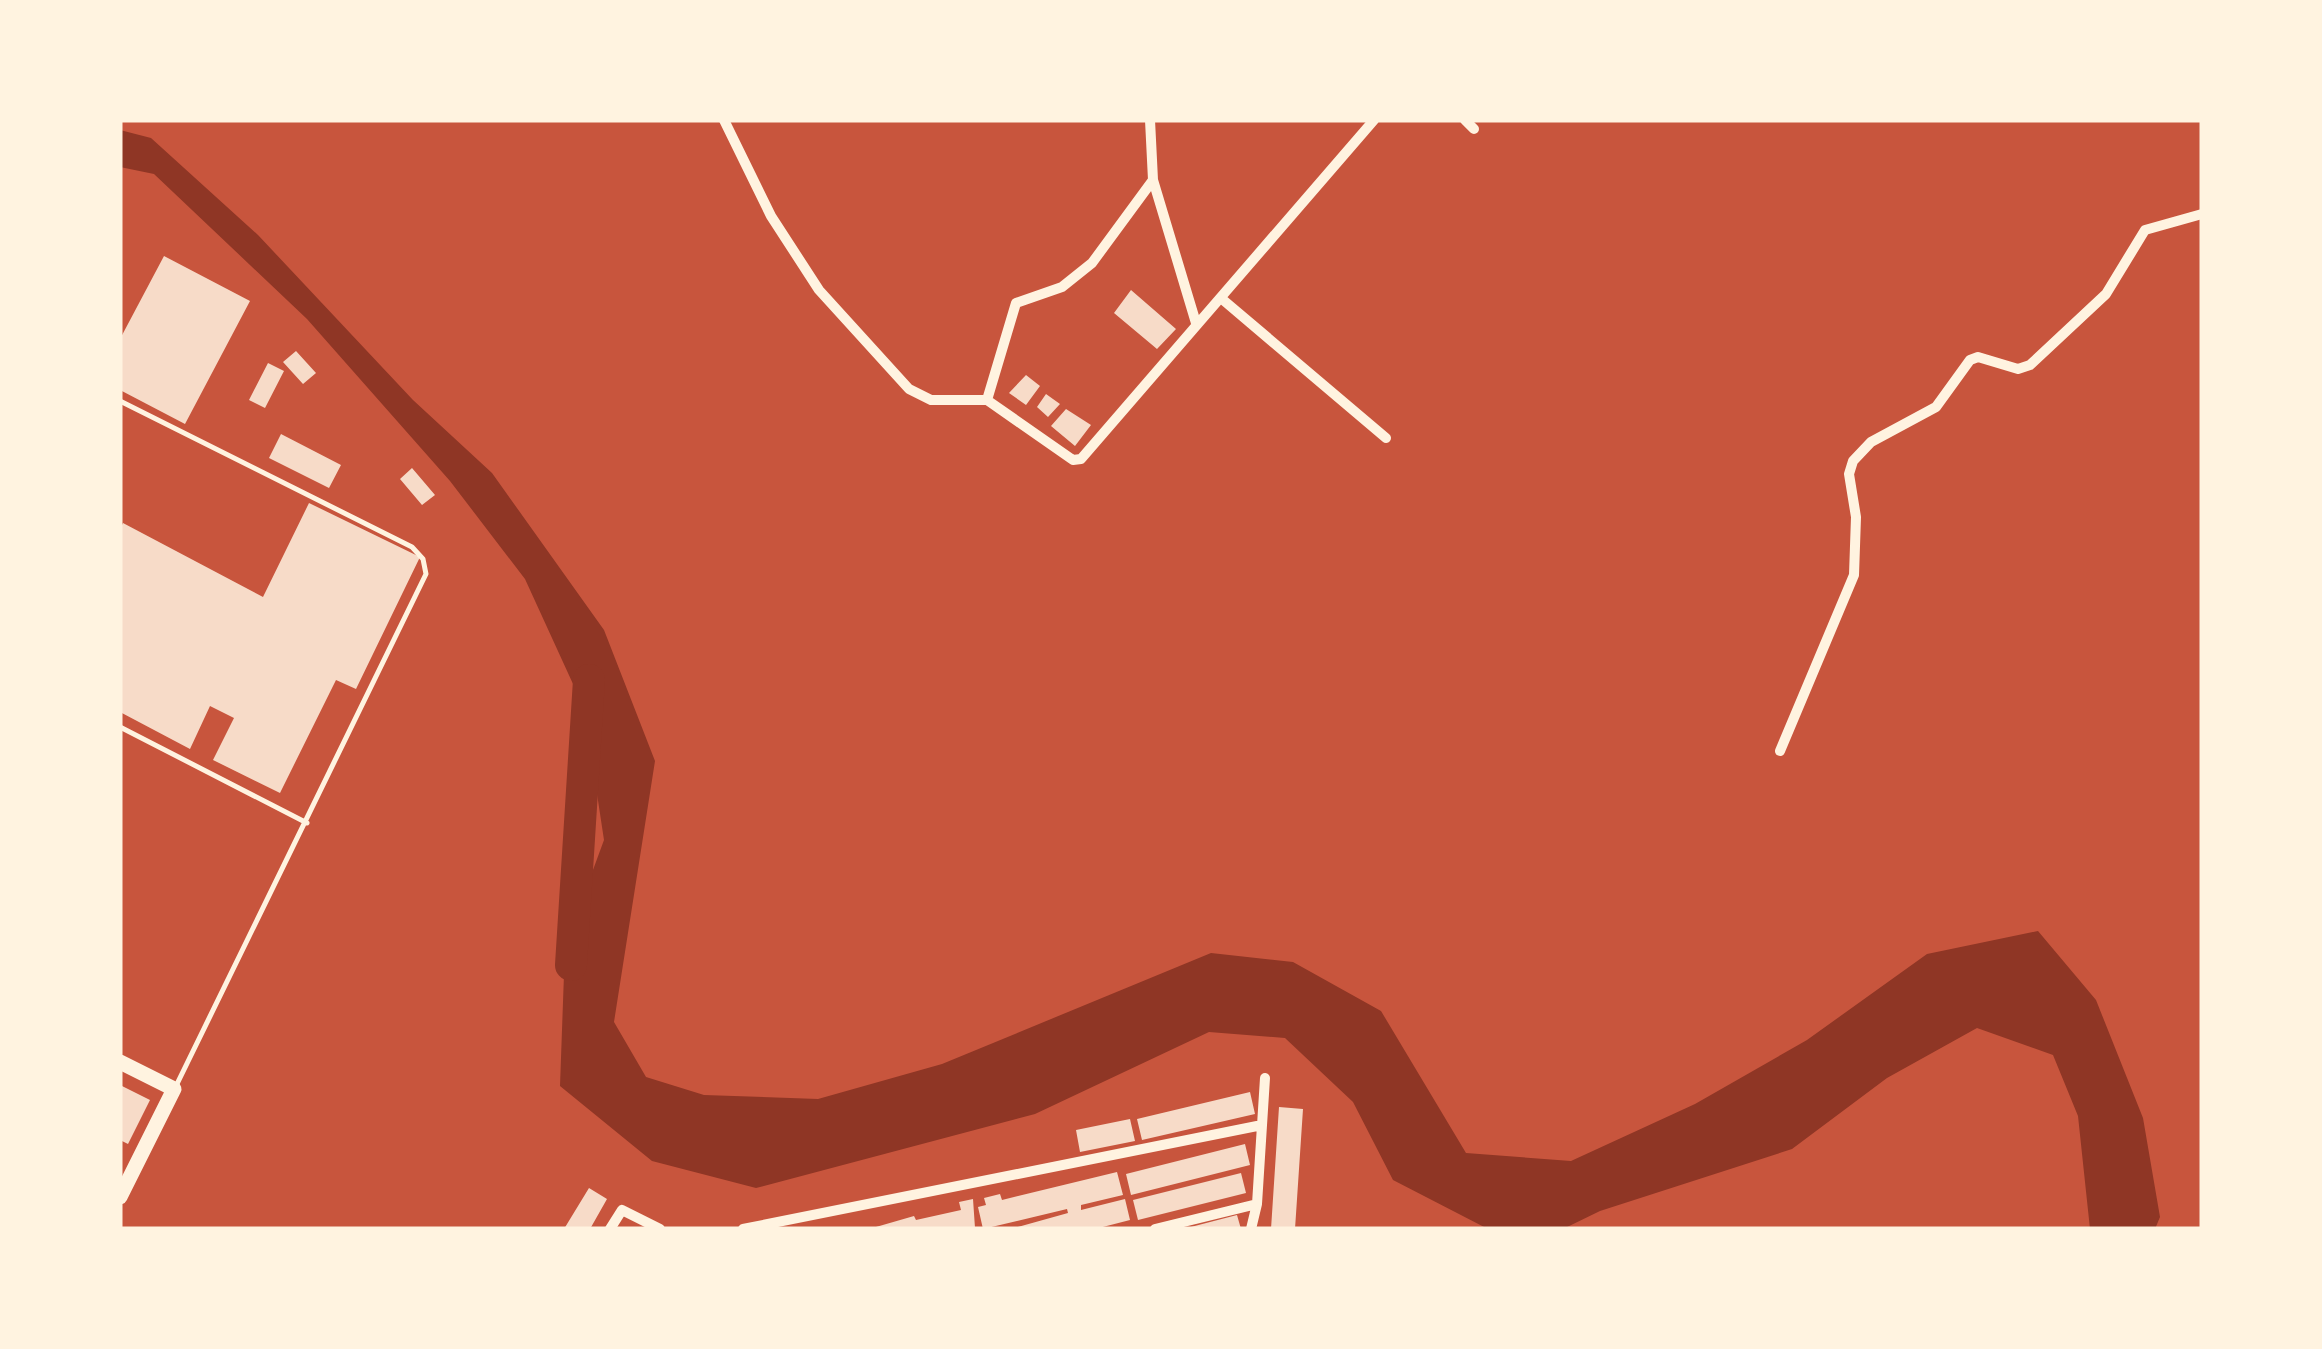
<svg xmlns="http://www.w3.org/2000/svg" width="2322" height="1349" font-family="'Nunito Sans',sans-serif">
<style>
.water{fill:#8f3625}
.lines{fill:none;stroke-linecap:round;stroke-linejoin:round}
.river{stroke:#8f3625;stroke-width:32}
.building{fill:#f7dbc8}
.service{stroke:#fff3e0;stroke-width:5}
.minor{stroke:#fff3e0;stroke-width:10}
.secondary{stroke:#fff3e0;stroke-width:15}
</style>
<rect width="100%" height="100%" fill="#c8553d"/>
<path class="water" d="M 120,130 L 151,138 L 258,235 L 413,400 L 492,473 L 604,630 L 655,761 L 614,1022 L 646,1077 L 704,1095 L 818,1099 L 942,1064 L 1211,953 L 1293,962 L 1381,1011 L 1466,1153 L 1571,1161 L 1695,1104 L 1807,1040 L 1927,954 L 2038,931 L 2096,1000 L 2143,1118 L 2160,1217 L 2155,1229 L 2090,1229 L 2078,1116 L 2053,1055 L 1977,1028 L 1887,1078 L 1792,1149 L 1600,1211 L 1563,1229 L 1488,1229 L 1393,1180 L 1353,1102 L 1285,1038 L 1209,1032 L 1035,1114 L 756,1188 L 652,1161 L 560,1086 L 565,946 L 604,840 L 584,708 L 525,579 L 450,481 L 307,319 L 154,174 L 120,167 Z"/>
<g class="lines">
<path class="river" d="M 571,965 L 589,680"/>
</g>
<path class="building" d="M 164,256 L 250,301 L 185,424 L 120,390 L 120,339 Z
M 1131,290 L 1176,329 L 1157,349 L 1114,313 Z
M 296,351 L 316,373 L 303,384 L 283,362 Z
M 268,363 L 284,371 L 265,408 L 249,400 Z
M 1026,375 L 1040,386 L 1026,405 L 1009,393 Z
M 1046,394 L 1060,404 L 1048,417 L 1037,407 Z
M 1066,409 L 1091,425 L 1075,446 L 1051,426 Z
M 281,434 L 341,465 L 329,488 L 269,458 Z
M 412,468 L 435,495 L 422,505 L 400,479 Z
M 309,503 L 420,557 L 356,689 L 336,680 L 280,793 L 213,760 L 234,718 L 210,706 L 190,749 L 120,712 L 120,529 L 123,523 L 263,597 Z
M 120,1085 L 150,1100 L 128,1144 L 120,1140 Z
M 1250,1092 L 1255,1114 L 1142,1140 L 1137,1119 Z
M 1279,1107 L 1303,1109 L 1295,1229 L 1271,1229 Z
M 1130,1119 L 1135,1141 L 1080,1152 L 1076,1130 Z
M 1245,1144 L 1250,1165 L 1131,1195 L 1126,1174 Z
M 1117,1172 L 1123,1195 L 1081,1205 L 1081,1210 L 1125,1199 L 1130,1220 L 1095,1229 L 1011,1229 L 1068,1213 L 1067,1209 L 983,1229 L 978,1207 L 986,1205 L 984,1198 L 1000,1194 L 1002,1200 Z
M 1241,1173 L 1246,1193 L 1138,1220 L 1133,1200 Z
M 589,1188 L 607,1199 L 590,1229 L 564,1229 Z
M 973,1199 L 975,1228 L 869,1229 L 914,1216 L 916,1220 L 961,1210 L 959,1202 Z
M 1237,1215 L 1241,1229 L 1187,1229 L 1187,1228 Z"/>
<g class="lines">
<path class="service" d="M 120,401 L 412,547 L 423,559 L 426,574 L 176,1086
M 120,727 L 307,823"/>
<path class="minor" d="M 724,120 L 771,216 L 819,290 L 909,389 L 931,400 L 987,400 L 1073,460 L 1081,459 L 1374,120
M 1150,120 L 1153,180 L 1196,323
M 1465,120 L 1474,129
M 1222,299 L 1386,438
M 987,400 L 1016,303 L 1062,287 L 1092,263 L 1153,180
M 1780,751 L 1854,575 L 1856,517 L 1849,474 L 1853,461 L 1871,442 L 1936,407 L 1970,360 L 1978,357 L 2018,369 L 2030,365 L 2106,294 L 2145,230 L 2202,214
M 610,1229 L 622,1210 L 660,1229
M 743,1229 L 1262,1125
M 1155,1229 L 1257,1204
M 1251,1229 L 1257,1204 L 1265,1078"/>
<path class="secondary" d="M 120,1062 L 174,1089 L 120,1197"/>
</g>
<rect width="2322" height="1349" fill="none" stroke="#fff3e0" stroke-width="245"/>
</svg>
